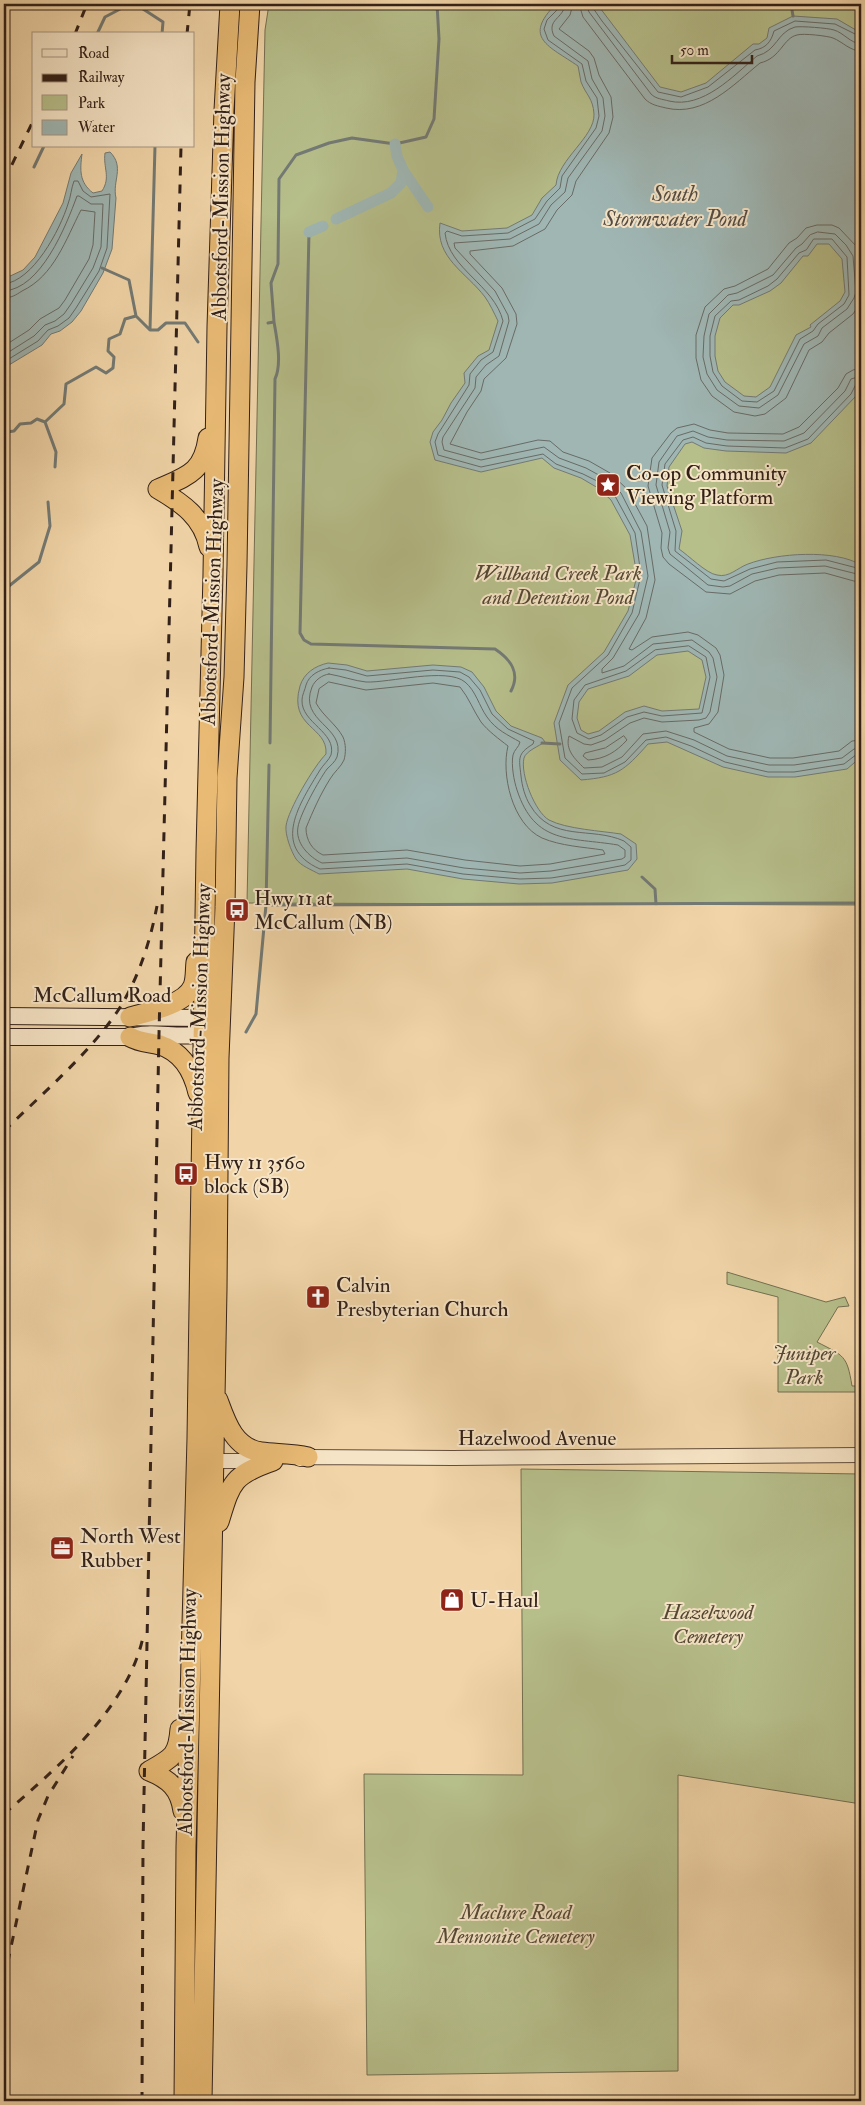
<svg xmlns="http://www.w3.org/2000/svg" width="865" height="2105" font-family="'IM FELL Double Pica',serif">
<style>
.green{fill:#b6be8a;stroke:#746f51}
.water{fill:#9fb6b3;stroke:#737a75;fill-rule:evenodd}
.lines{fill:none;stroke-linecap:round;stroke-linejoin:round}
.shore{stroke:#686b66;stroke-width:1}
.stream{stroke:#737a75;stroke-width:3}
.canal{stroke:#9fb6b3;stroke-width:11}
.tertiary-casing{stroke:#624d3c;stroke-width:16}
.secondary-casing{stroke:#322018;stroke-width:18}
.trunk-casing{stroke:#322018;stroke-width:21}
.tertiary{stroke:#f6e4c6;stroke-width:14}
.secondary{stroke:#f6e4c6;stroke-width:16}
.trunk{stroke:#e8ba74;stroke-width:19}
.rail{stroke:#322018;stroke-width:3;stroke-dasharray:9 9;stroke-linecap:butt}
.labels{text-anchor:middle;stroke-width:4;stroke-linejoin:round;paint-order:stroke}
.street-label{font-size:21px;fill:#322018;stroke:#f6e4c6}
.poi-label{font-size:21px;fill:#322018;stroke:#f6e4c6;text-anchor:start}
.park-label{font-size:21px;font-style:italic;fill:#534834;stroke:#f6e4c6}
.water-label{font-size:22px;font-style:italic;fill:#534d46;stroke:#f6e4c6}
</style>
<rect width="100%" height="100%" fill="#f1d5a8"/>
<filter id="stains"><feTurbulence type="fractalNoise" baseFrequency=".004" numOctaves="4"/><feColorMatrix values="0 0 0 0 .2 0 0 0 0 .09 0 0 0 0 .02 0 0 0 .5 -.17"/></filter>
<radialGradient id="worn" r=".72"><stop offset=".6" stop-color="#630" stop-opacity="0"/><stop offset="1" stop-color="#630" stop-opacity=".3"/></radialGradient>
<path class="green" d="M 269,4 L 861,4 L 861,905 L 247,903 L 265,30 Z
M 727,1272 L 826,1302 L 845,1297 L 849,1306 L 838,1307 L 817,1342 C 844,1356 847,1355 852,1386 L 861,1386 L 861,1392 L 778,1392 L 778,1297 L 727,1284 Z
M 521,1469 L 861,1474 L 861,1804 L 678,1775 L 678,2071 L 367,2075 L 364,1774 L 523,1775 Z"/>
<path class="water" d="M 556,4 L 597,4 L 660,87 L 681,92 L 706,83 L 753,44 L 759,44 L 767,38 L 769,28 L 793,16 L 837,19 L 861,33 L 861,384 L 856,396 L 811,443 L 786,453 L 726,451 L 704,448 L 692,442 L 685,444 L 669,467 L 667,486 L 682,531 L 679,549 C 688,555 707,574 717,575 C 729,578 737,568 748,564 C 777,553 835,549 861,565 L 861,757 L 847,769 L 795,777 L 768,777 L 723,767 L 667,742 L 648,744 C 624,771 617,777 581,780 L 560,760 L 554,723 L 568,685 L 604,652 L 628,611 L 637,576 L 630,535 L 611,500 L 598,488 L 581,478 L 554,468 L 542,458 L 481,472 L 435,460 L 430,442 L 433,432 L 442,420 L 451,403 L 465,383 L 464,373 L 478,356 L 489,350 L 498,321 C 494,313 490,304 485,297 C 466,272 435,258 440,223 L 462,231 L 507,228 L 532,215 L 542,198 L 556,185 C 558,159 595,137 594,114 C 593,98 586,95 581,82 C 580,77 579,71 578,66 C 549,46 522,38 556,4 ZM 817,244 L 829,244 L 842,259 L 845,292 L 840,301 L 810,325 L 811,327 L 796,335 L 770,387 L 756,397 L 744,396 L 725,382 L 718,371 L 715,356 L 715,336 L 720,318 L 733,305 L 739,305 L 770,291 L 781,283 L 803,256 L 808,256 ZM 688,651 L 702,660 L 706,677 L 699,709 L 662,711 L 644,706 L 625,712 L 599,731 L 588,734 L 581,730 L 577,718 L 579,702 L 588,689 L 629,676 L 657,655 Z
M 110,152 C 125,167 112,181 116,198 L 112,249 L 103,273 L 81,311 L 72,322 L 60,331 L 51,334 L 42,345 L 4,368 L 4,285 L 6,278 L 23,270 L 35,257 L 63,203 L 71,173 L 82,154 C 80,170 79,182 93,193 L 102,191 C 111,177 103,168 105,153 Z
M 328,663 L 347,665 L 367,671 L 433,665 L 461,667 L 472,672 L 484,687 L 496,711 L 511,726 L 542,738 L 545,742 C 539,746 526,751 524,758 C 520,774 535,812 549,820 C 566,829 602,831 621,834 L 636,844 L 637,859 L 628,870 L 552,883 L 519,884 L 463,879 L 407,869 L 319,874 C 312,870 301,866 296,859 C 291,851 285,835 286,826 C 288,810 314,766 326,754 C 328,726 288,728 300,686 C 304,673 315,666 328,663 Z"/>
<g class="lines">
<path class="shore" d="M 559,4 L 558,9 L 547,20 L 544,29 L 548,40 L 582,64 L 586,81 L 597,98 L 599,116 L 596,128 L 562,176 L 560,188 L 547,201 L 535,219 L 508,233 L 462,236 L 447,231 L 445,233 C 449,269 494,285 503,321 L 493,352 L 481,360 L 470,374 L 469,385 L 438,434 L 435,442 L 438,455 L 481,467 L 543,454 L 556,464 L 583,474 L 601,483 L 615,496 L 635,533 L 641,575 L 632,613 L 608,655 L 572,688 L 559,723 L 565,758 L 582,774 L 604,773 L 625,762 L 646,740 L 666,737 L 691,746 L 725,762 L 768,772 L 794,772 L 844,764 L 857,754 L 861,753
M 565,4 C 564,19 546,19 554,36 L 588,61 L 592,79 L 603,98 L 605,116 L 602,131 L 568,178 L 565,192 L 551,205 L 539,224 L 510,239 L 454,243 L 455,248 L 495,291 L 508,315 L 509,321 L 499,356 L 486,365 L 476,377 L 475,388 L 443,437 L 442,442 L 444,450 L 481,460 L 544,447 L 559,458 L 586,468 L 606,479 L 621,493 L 641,532 L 648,576 L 639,614 L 613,658 L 602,669 L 602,673 L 624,666 L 653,644 L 692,640 L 709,652 L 713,658 L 717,677 L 710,712 L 706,718 L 699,720 L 662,722 L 644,718 L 630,723 L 605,740 L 591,745 L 584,744 L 569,736 C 565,750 575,759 584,768 L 602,767 L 622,757 L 643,734 L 666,731 L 694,740 L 727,756 L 769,765 L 794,765 L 842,758 L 854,749 L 861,747
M 573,4 L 570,15 L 559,29 L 589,51 L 594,58 L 599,75 L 611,97 L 613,117 L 609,133 L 576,181 L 572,195 L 557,210 L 545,229 L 513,246 L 470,251 L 470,254 L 502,288 L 516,314 L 517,324 L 506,358 L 484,379 L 481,391 L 467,412 L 450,444 L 481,453 L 538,440 L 550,441 L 563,452 L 589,461 L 610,473 L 627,489 L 647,526 L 655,580 L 646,618 L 629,649 L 632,650 L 652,637 L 688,632 L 698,635 L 716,648 L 720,655 L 724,675 L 718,712 L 709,724 L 694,728 L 694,732 L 729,749 L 770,758 L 793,758 L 839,751 L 852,741 L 861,740
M 579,4 L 583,17 L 645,99 C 651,105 658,106 666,108 C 704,117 733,85 760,63 C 781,58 783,38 797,35 C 803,33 828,36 833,38 C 843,42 850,51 861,51
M 586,4 L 589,12 L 651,94 C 656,99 662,99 669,101 C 703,109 733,76 757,56 C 777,51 777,32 795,27 C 801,26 828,28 834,30 C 844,33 850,43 861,44
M 593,4 L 593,8 L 602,21 L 658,92 L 681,97 L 708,87 L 755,50 C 766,48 771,42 774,31 L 795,21 L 835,24 L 861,37
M 818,232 L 835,234 L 846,245 L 853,256 L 856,292 L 854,298 L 847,309 L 822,328 L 818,336 L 804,344 L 778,395 L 759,408 L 739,406 L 717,390 L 707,374 L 703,357 L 704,336 L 709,314 L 728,295 L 737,293 L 773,275 L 796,248 L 802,244 L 810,235 Z
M 814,239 L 832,239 L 847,257 L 849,295 L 844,304 L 818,324 L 813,331 L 800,339 L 774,391 L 757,402 L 742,401 L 722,386 L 713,372 L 710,356 L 710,336 L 715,316 L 731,301 L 739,300 L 768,286 L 777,279 L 799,253 L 806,250 Z
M 861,263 L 858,248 L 839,228 L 832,225 L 817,225 L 806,228 L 797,238 L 789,243 L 768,269 L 735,286 L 724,289 L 705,307 L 696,335 L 696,358 L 701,380 L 712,396 L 734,412 L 755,416 L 765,414 L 786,398 L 809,350 L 822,342 L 829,333 L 853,314 L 861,302
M 4,284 C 33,281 60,230 68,204 C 71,196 71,189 74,181 L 78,181 L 83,191 L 91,197 L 110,194 L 107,248 L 99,271 L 76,308 L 69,318 L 58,326 L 48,330 L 38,341 L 4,362
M 4,291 C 41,289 66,226 77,196 L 79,196 L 91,204 L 103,204 L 101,247 L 93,268 L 71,304 L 64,314 L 55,321 L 45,325 L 34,336 L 4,355
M 4,298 C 11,298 16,295 22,291 C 54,276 66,239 81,210 L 95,212 L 93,245 L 89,259 L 65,300 L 59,308 L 40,319 L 29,330 L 4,346
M 861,368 L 853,370 L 846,374 L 838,388 L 799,427 L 783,434 L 728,433 L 710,430 L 694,424 L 677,428 L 671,433 L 652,458 L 648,486 L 662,533 L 661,548 L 663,557 L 669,564 L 706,592 L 730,594 L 755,581 L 779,575 L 825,573 L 861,583
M 861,376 L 851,379 L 845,391 L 804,433 L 784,441 L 727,440 L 708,437 L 693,431 L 677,436 L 659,462 L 656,485 L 670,532 L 668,548 L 670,554 L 708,585 L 723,587 L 730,586 L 752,574 L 778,568 L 825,566 L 861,575
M 861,382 L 856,384 L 851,394 L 808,439 L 785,448 L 727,446 L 706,443 L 693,437 L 683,440 L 665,464 L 662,485 L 676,531 L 675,551 L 711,579 L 724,581 L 750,569 L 777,562 L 826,560 L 861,569
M 689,646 L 706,657 L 710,677 L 702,713 L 662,716 L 644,712 L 627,717 L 601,735 L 589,739 L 577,733 L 572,719 L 574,700 L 585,685 L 626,671 L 655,650 Z
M 329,668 L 346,670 L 367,676 L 433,670 L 460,672 L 469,677 L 480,690 L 492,714 L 508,729 L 534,741 L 533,744 C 517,754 519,758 521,776 C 522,786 525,797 530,805 C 552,843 591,826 624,841 L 631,847 L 631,860 L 625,865 L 589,872 L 551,878 L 520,879 L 463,874 L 407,864 L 320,869 C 270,847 300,803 320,770 C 323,765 329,760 331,755 C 337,732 301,723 302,700 C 302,695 305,690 306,685 C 309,675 319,670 329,668 Z
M 329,674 C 341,676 355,681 366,682 C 389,683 447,667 465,682 C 476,691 479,706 487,717 C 496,730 508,735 520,742 C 519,747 514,750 513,755 C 511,765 514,781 517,790 C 535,845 570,837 618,845 L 625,850 L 625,857 L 622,859 L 551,871 L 520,873 L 464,868 L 407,858 L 322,863 C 309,857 295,843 298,827 C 300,814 319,780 327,769 C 331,765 335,762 337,757 C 346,726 298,722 312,687 C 315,680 322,675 329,674 Z
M 329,682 L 366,690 L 433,683 L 460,687 C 469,698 473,710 481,722 C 488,731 499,739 508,746 C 501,774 512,824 542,838 C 561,846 583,847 603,850 L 605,854 L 550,864 L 520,866 L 465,860 L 407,850 L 323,855 C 312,850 306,840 306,828 C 313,811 320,795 330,779 C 334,772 341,767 344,760 C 346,753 346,744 343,737 C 336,724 323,716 316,703 L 319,689 Z
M 624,736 L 627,740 C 616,752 605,759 588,760 L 583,756 L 585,753 L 605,748 Z"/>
<path class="stream" d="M 791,4 L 793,16
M 97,34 L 105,17 L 124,7 L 140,7 L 163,22 L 162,34
M 34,167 L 44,146
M 309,232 L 300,633 L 304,640 L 311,644 L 495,649 C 510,659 521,672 511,691
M 102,268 L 129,280 L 136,316
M 268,323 L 274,322 L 271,283 L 278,264 L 279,179 L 296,155 L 329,143 L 352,138 L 395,144 L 426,137 L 434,119 L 439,39 L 437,4
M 150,330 L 155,146
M 4,429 L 7,432 L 14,431 L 20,424 L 31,423 L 37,419 L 45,422
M 55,467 L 56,452 L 45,422 L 64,404 L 66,384 L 96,367 L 106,373 L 113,368 L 114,357 L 108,351 L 109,339 L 120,334 L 125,319 L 136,316 L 150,330 L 158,330 L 166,323 L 185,323 L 198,342
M 4,590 L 39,562 L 50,526 L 48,502
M 270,743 L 275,379 C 282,364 277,339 274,322
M 542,743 L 560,744
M 642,877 L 655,889 L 656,904
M 266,905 L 861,903
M 246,1032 L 256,1014 L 266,905 L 269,765"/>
<path class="canal" d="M 403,170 L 428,207
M 336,219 L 391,193 L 401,183 L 403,170 L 397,156 L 395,144
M 309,232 L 323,226"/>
<defs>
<path id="tertiary" d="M 300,1459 L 308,1457 L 453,1458 L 861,1455
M 213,1461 L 266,1461"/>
<path id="secondary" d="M 4,1016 L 204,1018 L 216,1023
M 4,1037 L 130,1037 C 156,1029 190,1043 214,1029"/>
<path id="trunk" d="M 158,489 C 187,476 203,473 208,438
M 158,489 C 182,503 203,517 209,547
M 130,1017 C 147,1012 185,1005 193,986 C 196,979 195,969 196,962
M 130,1037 C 141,1043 149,1042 160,1045 C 182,1052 193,1071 198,1093
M 218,1400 C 226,1422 234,1448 261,1452 C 276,1454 292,1453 308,1457
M 219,1522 C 231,1483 232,1475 273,1461
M 149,1771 C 172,1758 178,1756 180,1729
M 149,1771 C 169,1779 180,1789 183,1811
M 184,2101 L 186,1847 L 197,1438 L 206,851 L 213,574 L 217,327 L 224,110 L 230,4
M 202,2101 L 217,1289 L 219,1058 L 225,907 L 227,778 L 234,677 L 237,565 L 245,82 L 250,4"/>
</defs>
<use href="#tertiary" class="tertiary-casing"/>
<use href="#secondary" class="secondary-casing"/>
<use href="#trunk" class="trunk-casing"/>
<use href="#tertiary" class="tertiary"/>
<use href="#secondary" class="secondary"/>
<use href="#trunk" class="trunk"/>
<path class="rail" d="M 75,34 L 87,4
M 187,34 L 190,4
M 4,181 L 34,119
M 4,1131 C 41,1095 91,1052 119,1009 C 139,977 150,942 157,906
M 4,1814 C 57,1768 128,1708 143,1637
M 4,1980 L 38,1820 L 48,1796 L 73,1756
M 142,2101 L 143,1846 L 159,1034 L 181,146"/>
</g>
<defs>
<symbol id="sight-square" viewBox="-11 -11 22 22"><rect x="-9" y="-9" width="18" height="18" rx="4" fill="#8f2418" stroke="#f6e4c6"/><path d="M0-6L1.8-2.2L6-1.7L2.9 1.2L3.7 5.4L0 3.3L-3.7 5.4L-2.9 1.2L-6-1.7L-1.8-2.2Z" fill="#fff"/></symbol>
<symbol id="bus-square" viewBox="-11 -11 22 22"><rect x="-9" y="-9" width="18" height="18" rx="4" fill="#8f2418" stroke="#f6e4c6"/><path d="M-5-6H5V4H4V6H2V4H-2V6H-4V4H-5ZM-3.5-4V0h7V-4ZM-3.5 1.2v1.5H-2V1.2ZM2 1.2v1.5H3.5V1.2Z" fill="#fff"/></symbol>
<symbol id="church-square" viewBox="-11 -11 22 22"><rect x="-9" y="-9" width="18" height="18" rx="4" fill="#8f2418" stroke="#f6e4c6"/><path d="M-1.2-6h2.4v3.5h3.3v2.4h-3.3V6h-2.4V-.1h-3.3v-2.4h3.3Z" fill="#fff"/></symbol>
<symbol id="office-square" viewBox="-11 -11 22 22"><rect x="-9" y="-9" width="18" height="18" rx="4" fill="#8f2418" stroke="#f6e4c6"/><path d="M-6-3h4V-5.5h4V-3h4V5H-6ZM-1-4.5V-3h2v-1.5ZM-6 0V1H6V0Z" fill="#fff"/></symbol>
<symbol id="shop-square" viewBox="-11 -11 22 22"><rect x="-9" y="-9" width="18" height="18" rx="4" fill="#8f2418" stroke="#f6e4c6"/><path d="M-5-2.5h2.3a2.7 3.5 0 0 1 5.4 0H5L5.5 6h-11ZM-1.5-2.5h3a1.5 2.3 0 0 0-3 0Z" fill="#fff"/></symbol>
</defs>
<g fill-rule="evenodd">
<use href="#sight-square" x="594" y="471" width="28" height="28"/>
<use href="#bus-square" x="223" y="896" width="28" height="28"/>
<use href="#bus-square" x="172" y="1160" width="28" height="28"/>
<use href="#church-square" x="304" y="1283" width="28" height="28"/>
<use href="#office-square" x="48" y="1534" width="28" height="28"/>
<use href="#shop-square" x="438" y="1586" width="28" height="28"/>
</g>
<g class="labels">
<g class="street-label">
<text transform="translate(221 197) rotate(-89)" y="7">Abbotsford-Mission Highway</text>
<text transform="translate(212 602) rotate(-88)" y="7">Abbotsford-Mission Highway</text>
<text x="102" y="1002">McCallum Road</text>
<text transform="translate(199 1007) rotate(-88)" y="7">Abbotsford-Mission Highway</text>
<text x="537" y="1445">Hazelwood Avenue</text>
<text transform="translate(187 1712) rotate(-89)" y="7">Abbotsford-Mission Highway</text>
</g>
<g class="poi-label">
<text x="626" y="480">Co-op Community<tspan x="626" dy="24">Viewing Platform</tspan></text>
<text x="254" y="905">Hwy 11 at<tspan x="254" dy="24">McCallum (NB)</tspan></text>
<text x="204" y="1169">Hwy 11 3560<tspan x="204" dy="24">block (SB)</tspan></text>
<text x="336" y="1292">Calvin<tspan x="336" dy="24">Presbyterian Church</tspan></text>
<text x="80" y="1543">North West<tspan x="80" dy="24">Rubber</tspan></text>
<text x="470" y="1607">U-Haul</text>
</g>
<g class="park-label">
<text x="558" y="580">Willband Creek Park<tspan x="558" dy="24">and Detention Pond</tspan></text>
<text x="804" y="1360">Juniper<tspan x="804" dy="24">Park</tspan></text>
<text x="708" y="1619">Hazelwood<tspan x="708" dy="24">Cemetery</tspan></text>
<text x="516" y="1919">Maclure Road<tspan x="516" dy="24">Mennonite Cemetery</tspan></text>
</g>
<g class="water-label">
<text x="675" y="201">South<tspan x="675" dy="25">Stormwater Pond</tspan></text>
</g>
</g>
<rect width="865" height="2105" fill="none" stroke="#f1d5a8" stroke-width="20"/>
<rect x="5" y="5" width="855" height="2095" fill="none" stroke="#322018" stroke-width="2.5"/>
<rect x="10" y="10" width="845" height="2085" fill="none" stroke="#322018"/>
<rect x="32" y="32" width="162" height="115" fill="#f6e4c6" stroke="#a89680"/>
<rect x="42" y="49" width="25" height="8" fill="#f6e4c6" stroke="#a89680"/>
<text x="78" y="58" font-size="15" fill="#322018">Road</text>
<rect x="42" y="74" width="25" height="8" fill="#322018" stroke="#a89680"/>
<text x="78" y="82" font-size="15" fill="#322018">Railway</text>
<rect x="42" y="95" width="25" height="15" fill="#b6be8a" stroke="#a89680"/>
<text x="78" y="108" font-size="15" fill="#322018">Park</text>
<rect x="42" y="120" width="25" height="15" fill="#9fb6b3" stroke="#a89680"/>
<text x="78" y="132" font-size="15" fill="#322018">Water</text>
<path d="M672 55v8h80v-8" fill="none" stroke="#322018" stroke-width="2.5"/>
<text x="680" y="55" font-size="15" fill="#322018" stroke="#f6e4c6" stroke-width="4" paint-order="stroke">50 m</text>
<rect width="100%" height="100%" filter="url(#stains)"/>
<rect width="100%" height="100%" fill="url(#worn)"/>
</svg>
